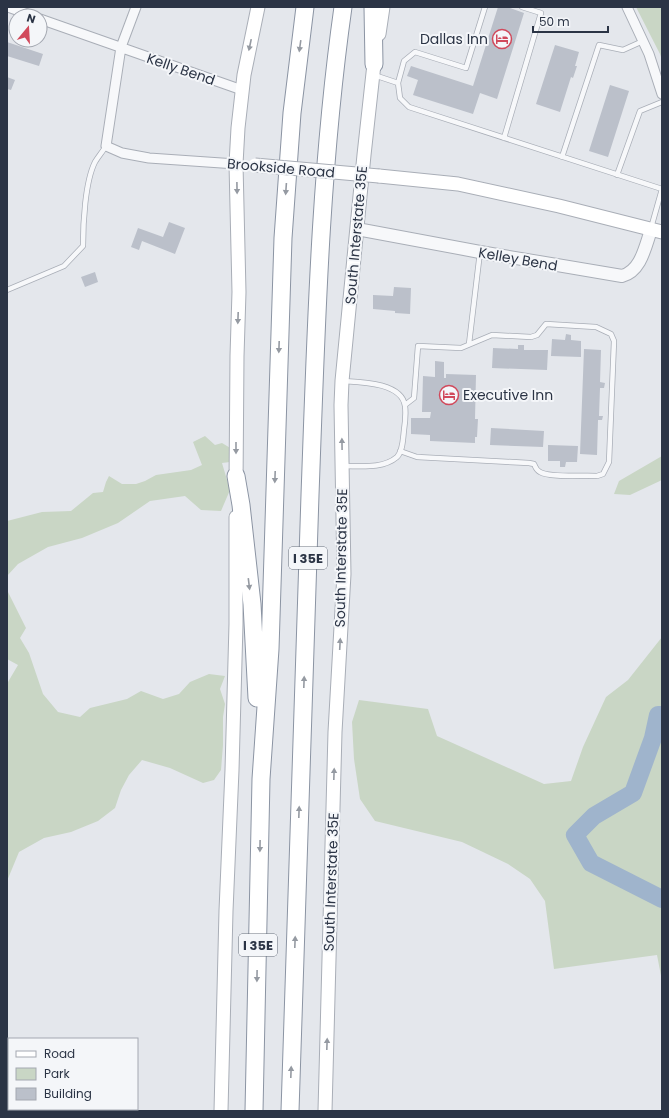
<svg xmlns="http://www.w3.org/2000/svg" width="669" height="1118" font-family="Poppins,sans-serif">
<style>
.green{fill:#c9d6c5}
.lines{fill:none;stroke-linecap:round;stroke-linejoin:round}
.river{stroke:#9fb4cc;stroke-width:18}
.building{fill:#bbc0ca}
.service-casing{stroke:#a9aeb7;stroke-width:6}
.minor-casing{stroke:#a9aeb7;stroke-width:11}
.tertiary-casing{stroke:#a9aeb7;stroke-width:14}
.secondary-casing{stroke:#a9aeb7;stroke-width:15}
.motorway-casing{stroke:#8b94a3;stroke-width:19}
.service{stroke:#f7f8fa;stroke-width:4.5}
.minor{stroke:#f7f8fa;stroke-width:9}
.tertiary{stroke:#f7f8fa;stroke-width:12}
.secondary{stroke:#fff;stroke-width:13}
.motorway{stroke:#fff;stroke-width:17}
.secondary-bridge-casing{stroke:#a9aeb7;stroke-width:15;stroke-linecap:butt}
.secondary-bridge{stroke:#fff;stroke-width:13}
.oneway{fill:#959aa2}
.labels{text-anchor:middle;stroke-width:4;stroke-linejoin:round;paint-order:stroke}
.shield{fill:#f4f6f9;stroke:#676e7b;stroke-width:1}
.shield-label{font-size:13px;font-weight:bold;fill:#2b3445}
.poi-label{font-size:14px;fill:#2b3445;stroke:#f4f6f9;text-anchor:end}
.street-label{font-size:14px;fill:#2b3445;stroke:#f4f6f9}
</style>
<rect width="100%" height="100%" fill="#e4e7ec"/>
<path class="green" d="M 636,7 L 662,7 L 662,60 L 660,54 Z
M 205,436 L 215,445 L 222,443 L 232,449 L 230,462 L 222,463 L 230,490 L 221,511 L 201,510 L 185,496 L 150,501 L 118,523 L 82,538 L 48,547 L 18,564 L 7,576 L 7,521 L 42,512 L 71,511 L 93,493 L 103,492 L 106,482 L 109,476 L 122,484 L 136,484 L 145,481 L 156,475 L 191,470 L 202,465 L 193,442 Z
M 662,456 L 662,480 L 630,495 L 614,494 L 619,481 Z
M 7,590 L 26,628 L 20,638 L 29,653 L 43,694 L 58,712 L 80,717 L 90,708 L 127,699 L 141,691 L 163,699 L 179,694 L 190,682 L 209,674 L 225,676 L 220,689 L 225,704 L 223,717 L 223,745 L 221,770 L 214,780 L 203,783 L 170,768 L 142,760 L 129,775 L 121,790 L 115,808 L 98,821 L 71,832 L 44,838 L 19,852 L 7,881 L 7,682 L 8,682 L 18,665 L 7,659 Z
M 662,637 L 662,981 L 657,955 L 554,969 L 545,901 L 530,879 L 508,864 L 462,842 L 375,821 L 360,799 L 354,759 L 352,722 L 359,700 L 428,709 L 437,736 L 544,784 L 571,781 L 583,747 L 606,697 L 628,680 Z"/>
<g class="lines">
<path class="river" d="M 662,715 L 658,715 L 653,738 L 633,793 L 594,816 L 575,835 L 591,863 L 662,899"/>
</g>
<path class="building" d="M 498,7 L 507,7 L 524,13 L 497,99 L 480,93 L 473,114 L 413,95 L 418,80 L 407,76 L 411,66 L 473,86 Z
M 7,42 L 43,54 L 39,66 L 7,56 Z
M 555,45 L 579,52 L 575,66 L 577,66 L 573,78 L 571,77 L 560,112 L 536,104 Z
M 7,77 L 15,80 L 11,90 L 7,89 Z
M 610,85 L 629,91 L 608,157 L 589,151 Z
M 169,222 L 185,228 L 175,254 L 142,241 L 139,250 L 131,247 L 138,228 L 163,237 Z
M 95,272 L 98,282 L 85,287 L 81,277 Z
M 394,287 L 411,288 L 410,314 L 395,313 L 395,311 L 373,309 L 373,295 L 393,296 Z
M 566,334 L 571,335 L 571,340 L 581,341 L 581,357 L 551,356 L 552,339 L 565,340 Z
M 518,345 L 524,345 L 524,350 L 548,350 L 547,370 L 492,368 L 493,348 L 518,349 Z
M 584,349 L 601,350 L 600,382 L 605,383 L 604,388 L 600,388 L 599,416 L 603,416 L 602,420 L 598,420 L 597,455 L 580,454 Z
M 435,361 L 444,362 L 444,378 L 446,378 L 446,374 L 476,375 L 475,419 L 478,419 L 477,437 L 475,437 L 475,443 L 430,441 L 430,435 L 411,434 L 411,418 L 430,418 L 431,412 L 422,412 L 423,376 L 435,377 Z
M 491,428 L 544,431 L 543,447 L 490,445 Z
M 548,445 L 578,446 L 577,462 L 566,462 L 565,467 L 560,467 L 560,461 L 548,461 Z"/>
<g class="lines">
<defs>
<path id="service" d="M 374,75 L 398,83 L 400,98 L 409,107 L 662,189 L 651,228
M 398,83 L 404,61 L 415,52 L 466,68 L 485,7
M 504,138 L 541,13 L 522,7
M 562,157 L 599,45 L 623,50 L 643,41
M 617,175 L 640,111 L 662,102
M 7,290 L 64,266 L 83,246 C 83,224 85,182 95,162 C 98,157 103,151 106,146
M 469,344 L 480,252
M 400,451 L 417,457 L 529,463 L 534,464 C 536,468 536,470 540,472 C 550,478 584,475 597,476 L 603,474 L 609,462 L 614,341 L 611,334 L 596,327 L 546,324 L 537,335 L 531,337 L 492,335 L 461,348 L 418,346 L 414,398 L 405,405
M 344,466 C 361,466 383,469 397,457 C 403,451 403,438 404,430 C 405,423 406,413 405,406 C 402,383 362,382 344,381"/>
<path id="minor" d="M 8,7 L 33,16
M 136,7 L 121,47 L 106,146 L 122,153 L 149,158 L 236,164
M 627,7 L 649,54 L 662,94
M 40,19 L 242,90"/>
<path id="tertiary" d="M 357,229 L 480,252 L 622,276 C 641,271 645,247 651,230"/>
<path id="secondary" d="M 379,34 L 383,7
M 379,176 L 458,184 L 559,206 L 662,232
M 236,485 L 237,356 L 239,292 L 236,164 L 238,128 L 244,75 L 258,7
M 221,1111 L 226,911 L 232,770 L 236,624 L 236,517
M 325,1111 L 335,732 L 344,574 L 341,405 L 342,381 L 364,155 L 375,55"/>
<path id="motorway" d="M 373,7 L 374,64
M 236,476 L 241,505 L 252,604 L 257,698
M 254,1111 L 261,779 L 270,649 L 283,238 L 292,113 L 305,7
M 290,1111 C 297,906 303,700 310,495 C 316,332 320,169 343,7"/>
</defs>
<use href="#service" class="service-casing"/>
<use href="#minor" class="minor-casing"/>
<use href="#tertiary" class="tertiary-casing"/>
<use href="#secondary" class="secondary-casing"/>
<use href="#motorway" class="motorway-casing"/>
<use href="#service" class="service"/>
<use href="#minor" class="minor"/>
<use href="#tertiary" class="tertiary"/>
<use href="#secondary" class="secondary"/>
<use href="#motorway" class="motorway"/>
<defs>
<path id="secondary-bridge" d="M 255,165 L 379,176"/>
</defs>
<use href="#secondary-bridge" class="secondary-bridge-casing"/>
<use href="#secondary-bridge" class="secondary-bridge"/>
</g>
<defs><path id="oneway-solid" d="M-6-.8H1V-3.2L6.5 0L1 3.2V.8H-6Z"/></defs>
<g class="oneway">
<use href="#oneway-solid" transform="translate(250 45) rotate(102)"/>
<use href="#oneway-solid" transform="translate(300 46) rotate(98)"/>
<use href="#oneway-solid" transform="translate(237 188) rotate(89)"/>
<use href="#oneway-solid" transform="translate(286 189) rotate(94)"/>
<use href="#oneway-solid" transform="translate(238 318) rotate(92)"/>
<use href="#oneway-solid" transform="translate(279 347) rotate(92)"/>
<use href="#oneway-solid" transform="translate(342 444) rotate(-91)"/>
<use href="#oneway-solid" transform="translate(236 448) rotate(90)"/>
<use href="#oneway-solid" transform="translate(275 477) rotate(92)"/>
<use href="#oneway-solid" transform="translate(249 584) rotate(83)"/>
<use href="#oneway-solid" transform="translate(340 644) rotate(-87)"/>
<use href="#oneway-solid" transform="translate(304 682) rotate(-88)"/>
<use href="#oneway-solid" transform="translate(334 774) rotate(-88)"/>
<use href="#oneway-solid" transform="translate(299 812) rotate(-88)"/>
<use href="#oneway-solid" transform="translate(260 846) rotate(91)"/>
<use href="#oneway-solid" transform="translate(295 942) rotate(-88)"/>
<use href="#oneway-solid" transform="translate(257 976) rotate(91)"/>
<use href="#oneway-solid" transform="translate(327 1044) rotate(-88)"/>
<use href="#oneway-solid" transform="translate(291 1072) rotate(-88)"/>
</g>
<defs>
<symbol id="hotel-ring" viewBox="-11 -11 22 22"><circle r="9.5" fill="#f4f6f9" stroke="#d1495b" stroke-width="1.5"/><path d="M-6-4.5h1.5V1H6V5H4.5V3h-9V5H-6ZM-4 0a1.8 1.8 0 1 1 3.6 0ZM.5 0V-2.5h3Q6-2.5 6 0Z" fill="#d1495b"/></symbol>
</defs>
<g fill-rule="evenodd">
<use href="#hotel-ring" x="491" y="28" width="22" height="22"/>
<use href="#hotel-ring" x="438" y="384" width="22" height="22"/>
</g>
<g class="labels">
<g class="shield">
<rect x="289" y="547" width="38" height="22" rx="3"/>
<rect x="239" y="934" width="38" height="22" rx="3"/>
</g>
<g class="shield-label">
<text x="308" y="563">I 35E</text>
<text x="258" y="950">I 35E</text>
</g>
<g class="poi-label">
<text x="488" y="44">Dallas Inn</text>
<text x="463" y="400" text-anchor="start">Executive Inn</text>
</g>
<g class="street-label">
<text transform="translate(181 69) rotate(19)" y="5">Kelly Bend</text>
<text transform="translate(281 168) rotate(5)" y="5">Brookside Road</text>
<text transform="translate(356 235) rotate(-85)" y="5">South Interstate 35E</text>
<text transform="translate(518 259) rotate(10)" y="5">Kelley Bend</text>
<text transform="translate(341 558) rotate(-89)" y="5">South Interstate 35E</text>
<text transform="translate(331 882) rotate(-88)" y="5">South Interstate 35E</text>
</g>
</g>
<rect width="669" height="1118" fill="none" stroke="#2b3445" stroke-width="16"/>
<rect x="8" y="1038" width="130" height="72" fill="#f4f6f9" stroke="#a4a8b1"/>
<rect x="16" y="1051" width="20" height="6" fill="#ffffff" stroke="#a4a8b1"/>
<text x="44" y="1058" font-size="12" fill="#2b3445">Road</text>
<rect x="16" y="1068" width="20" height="12" fill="#c9d6c5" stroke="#a4a8b1"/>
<text x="44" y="1078" font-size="12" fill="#2b3445">Park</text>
<rect x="16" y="1088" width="20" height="12" fill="#bbc0ca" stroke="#a4a8b1"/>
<text x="44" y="1098" font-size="12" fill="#2b3445">Building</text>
<g transform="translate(28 28) rotate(18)"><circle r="19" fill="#f4f6f9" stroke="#a4a8b1"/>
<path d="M0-3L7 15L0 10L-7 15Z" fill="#d1495b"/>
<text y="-6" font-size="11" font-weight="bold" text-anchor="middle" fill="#2b3445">N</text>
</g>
<path d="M533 26v6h75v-6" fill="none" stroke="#2b3445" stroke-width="2"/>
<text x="539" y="26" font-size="12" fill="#2b3445" stroke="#f4f6f9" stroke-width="3" paint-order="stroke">50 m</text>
</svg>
